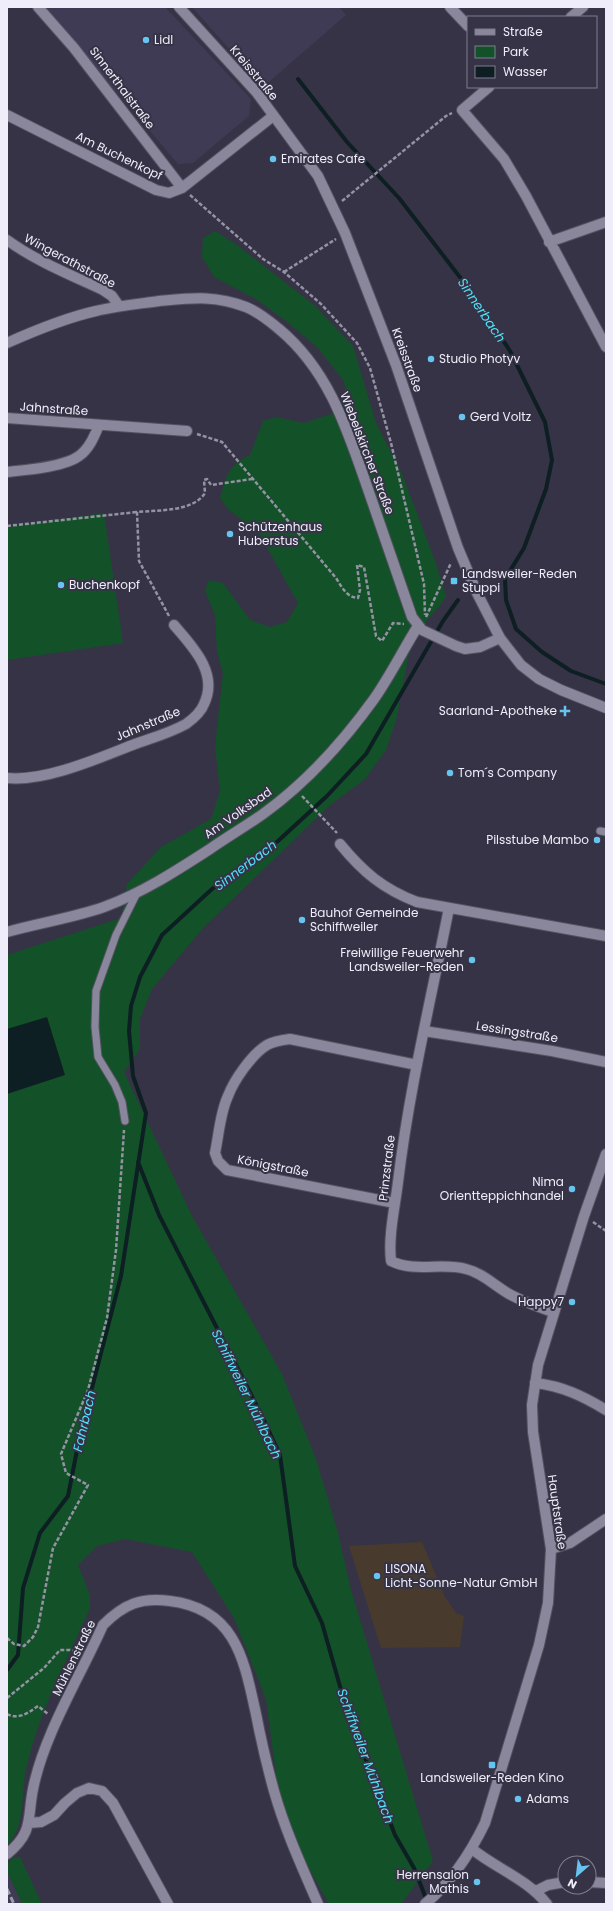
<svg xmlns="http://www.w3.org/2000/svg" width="613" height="1911" font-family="Poppins,sans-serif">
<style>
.built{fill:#3f3b54}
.industrial{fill:#483b2d}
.green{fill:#135229}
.water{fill:#0d1f22}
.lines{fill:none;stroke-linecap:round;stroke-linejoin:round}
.stream{stroke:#0d1f22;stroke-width:4}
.lane-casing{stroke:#545261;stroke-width:9}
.street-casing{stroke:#545261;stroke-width:12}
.secondary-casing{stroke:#545261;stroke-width:12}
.path{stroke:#9593a3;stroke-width:2.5;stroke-dasharray:4 2;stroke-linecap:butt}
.lane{stroke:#8a879d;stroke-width:7}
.street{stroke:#8a879d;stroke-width:10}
.secondary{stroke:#8a879d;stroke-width:10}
.rail{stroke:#9e9cab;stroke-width:3;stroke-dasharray:6 3;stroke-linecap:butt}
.poi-dot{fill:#67c4f0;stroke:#363346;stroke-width:1.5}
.labels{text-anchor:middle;stroke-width:4;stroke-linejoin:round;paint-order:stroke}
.poi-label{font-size:12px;fill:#eeedf9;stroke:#363346;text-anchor:start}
.street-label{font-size:12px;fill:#eeedf9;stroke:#363346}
.water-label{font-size:13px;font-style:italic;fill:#51e1f8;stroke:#363346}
</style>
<rect width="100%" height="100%" fill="#363346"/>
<path class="built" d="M 44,7 L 165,7 L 251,99 L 249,116 L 193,163 L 178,164 Z
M 192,7 L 339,7 L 346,15 L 263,87 Z
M 7,1871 L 22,1904 L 7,1904 Z"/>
<path class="industrial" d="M 422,1542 L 445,1597 L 456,1613 L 464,1616 L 460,1647 L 381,1648 L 349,1546 Z"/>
<path class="green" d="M 215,231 L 237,245 L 314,305 L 353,346 L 376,423 L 402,474 L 435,561 L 446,596 L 441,604 L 422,626 L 409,653 L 396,721 L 386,750 L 365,779 L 330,805 L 203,928 L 152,989 L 140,1019 L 140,1049 L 124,1072 L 192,1216 L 282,1374 L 316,1459 L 338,1533 L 351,1590 L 433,1861 L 401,1904 L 329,1904 L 304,1859 L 278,1790 L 266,1699 L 234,1618 L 192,1552 L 125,1539 L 97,1546 L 78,1565 L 90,1595 L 90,1608 C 67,1661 38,1713 26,1770 C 21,1793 26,1828 7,1845 L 7,955 L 121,918 L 127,884 L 161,847 L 211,819 L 220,791 L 215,746 L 223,673 L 217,652 L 215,615 L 205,591 L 209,580 L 223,583 L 250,620 L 270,627 L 287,622 L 298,603 L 259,533 L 228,509 L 220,498 C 227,475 227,467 250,455 L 263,421 L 276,417 L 304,423 L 337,412 L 346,394 L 344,381 L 317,347 L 286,321 L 256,299 L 214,277 L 202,257 L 203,238 Z
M 104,513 L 123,643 L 7,660 L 7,527 Z
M 20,1857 L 42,1904 L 22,1904 L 7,1871 L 7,1865 L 12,1858 Z"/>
<path class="water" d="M 47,1017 L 65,1075 L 7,1094 L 7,1029 Z"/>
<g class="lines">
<path class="stream" d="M 298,79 L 347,142 L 399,198 L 469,289 L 510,351 L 545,422 L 552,460 L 546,489 L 524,548 L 505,579 L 506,600 L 516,629 L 542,652 L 571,671 L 606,684
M 138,1162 L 159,1215 L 261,1414 L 280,1455 L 295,1566 L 322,1623 L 347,1711 L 395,1835 L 414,1868 L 427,1901
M 7,1670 L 18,1655 L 23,1588 L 40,1533 L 68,1496 L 81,1430 L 121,1276 L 146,1113 L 133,1076 L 129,1031 L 131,1006 L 140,977 L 162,935 L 212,889 L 278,841 L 327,796 L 366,754 L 443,621 L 458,600"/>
<defs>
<path id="lane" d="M 600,831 L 606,832
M 125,1121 L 122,1102 L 115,1085 L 98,1057 L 95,1027 L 96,991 L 116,935 L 137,893"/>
<path id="street" d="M 38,7 L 74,48 L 182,188
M 450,7 L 468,26
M 571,17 L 583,7
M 489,87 L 462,110 L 504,159 L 526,196 L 606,347
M 7,115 L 156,190 L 169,193 L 182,188 L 273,116
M 7,240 C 36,261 71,275 103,290 L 112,296 L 119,306
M 549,242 L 606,222
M 7,343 C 36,330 65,318 96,311 C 117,306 138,304 159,301 C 192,298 215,295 246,307 C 259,312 269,321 279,329 C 332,373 349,436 371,498 C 385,538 398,577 412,617 L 422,630 L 456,646 L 465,649 L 480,647 L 500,638
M 7,418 L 187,431
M 7,472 C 25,470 65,467 79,456 C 89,449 94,437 99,425
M 7,778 C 45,782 99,758 135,744 C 152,738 170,733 186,724 C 193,719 201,712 204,704 C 219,673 192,646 174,625
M 340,844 C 363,872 383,889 417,902 L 606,936
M 449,908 C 431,999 409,1090 398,1182 C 395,1207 388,1236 391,1261 C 415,1273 442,1262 466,1269 C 483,1273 496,1287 511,1295 C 524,1302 539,1307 553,1312
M 7,932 C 39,923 72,918 104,907 C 142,893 176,871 210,849 C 227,837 246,826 263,814 C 306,783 343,742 374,699 C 390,676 403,650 418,626
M 424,1031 L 552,1051 L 606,1062
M 395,1203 L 227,1170 L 218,1161 L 215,1153 C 219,1134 220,1113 228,1096 C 234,1080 252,1054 267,1045 C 274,1041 282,1040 290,1039 L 417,1065
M 535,1383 C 562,1386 583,1396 606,1410
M 551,1549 L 570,1543 L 606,1519
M 29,1823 L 41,1822 L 54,1815 L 65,1803 L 77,1793 L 89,1788 L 102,1791 L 113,1803 L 168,1904
M 472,1849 C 497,1869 527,1879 547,1904
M 7,1854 C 34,1832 27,1819 33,1789 C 44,1734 80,1677 103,1625 C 124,1604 141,1597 170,1601 C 236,1609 244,1660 256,1714 C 261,1740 267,1766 274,1791 C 285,1830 302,1867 318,1904
M 589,1882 L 606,1883
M 536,1891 L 548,1885 L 565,1882"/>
<path id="secondary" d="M 179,7 L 257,93 L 318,176 L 345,233 L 396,365 L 458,548 L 477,593 L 500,638 L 521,665 L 539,679 L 561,690 L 606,708
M 425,1904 C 452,1882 470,1854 485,1823 L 539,1645 L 548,1603 L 551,1549 L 533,1432 L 532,1405 L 538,1365 L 584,1216 L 606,1154"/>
</defs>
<use href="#lane" class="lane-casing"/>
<use href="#street" class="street-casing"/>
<use href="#secondary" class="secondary-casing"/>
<path class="path" d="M 190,195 L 263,259 L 284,272 L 321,304 L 357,343 L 370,368 L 391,443 L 424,584 L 425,615
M 342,201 L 446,116 L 452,113
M 284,272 L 336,239
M 197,434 L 222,442 L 336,578 C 342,587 346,597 358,598 L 360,590 L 357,565 L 364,567 L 376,636 L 382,641 L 393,623 L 404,624
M 7,526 L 137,512
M 169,616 L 139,561 L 137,512 C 158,510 193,512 205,493 L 204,480 L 207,479 L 211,485 L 252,479
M 426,617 L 451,563
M 302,796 L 337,833
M 593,1222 L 606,1231
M 7,1638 L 14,1644 L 24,1646 L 33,1637 L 38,1627 L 53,1548 L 88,1485 L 66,1473 L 61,1454 L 88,1390 L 107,1318 L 116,1250 L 124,1130
M 7,1698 L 44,1668 L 60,1650 L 70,1650 L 79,1653
M 7,1714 C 19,1720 28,1713 38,1706 L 48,1714"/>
<use href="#lane" class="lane"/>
<use href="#street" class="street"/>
<use href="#secondary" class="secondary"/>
<path class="rail" d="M 7,1889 L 14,1904"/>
</g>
<g class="poi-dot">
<circle cx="146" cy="40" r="4"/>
<circle cx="273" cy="159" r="4"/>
<circle cx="431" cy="359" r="4"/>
<circle cx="462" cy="417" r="4"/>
<circle cx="230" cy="534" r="4"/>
<rect x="450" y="577" width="8" height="8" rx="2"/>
<circle cx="61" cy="585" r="4"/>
<path d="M563 705h4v4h4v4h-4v4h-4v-4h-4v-4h4z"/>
<circle cx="450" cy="773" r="4"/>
<circle cx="597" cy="840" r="4"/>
<circle cx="302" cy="920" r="4"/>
<circle cx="472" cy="960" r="4"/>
<circle cx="572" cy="1189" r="4"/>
<circle cx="572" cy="1302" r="4"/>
<circle cx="377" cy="1576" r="4"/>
<rect x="488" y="1761" width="8" height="8" rx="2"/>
<circle cx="518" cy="1799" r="4"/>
<circle cx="477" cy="1882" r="4"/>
</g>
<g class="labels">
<g class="poi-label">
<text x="154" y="44">Lidl</text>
<text x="281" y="163">Emirates Cafe</text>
<text x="439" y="363">Studio Photyv</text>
<text x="470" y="421">Gerd Voltz</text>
<text x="238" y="531">Schützenhaus<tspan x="238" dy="14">Huberstus</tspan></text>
<text x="462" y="578">Landsweiler-Reden<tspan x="462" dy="14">Stuppi</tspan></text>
<text x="69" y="589">Buchenkopf</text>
<text x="557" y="715" text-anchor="end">Saarland-Apotheke</text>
<text x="458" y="777">Tom´s Company</text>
<text x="589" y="844" text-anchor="end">Pilsstube Mambo</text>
<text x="310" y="917">Bauhof Gemeinde<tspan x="310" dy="14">Schiffweiler</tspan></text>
<text x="464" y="957" text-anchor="end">Freiwillige Feuerwehr<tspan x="464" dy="14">Landsweiler-Reden</tspan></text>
<text x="564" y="1186" text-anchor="end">Nima<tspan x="564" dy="14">Orientteppichhandel</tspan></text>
<text x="564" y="1306" text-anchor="end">Happy7</text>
<text x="385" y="1573">LISONA<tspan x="385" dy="14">Licht-Sonne-Natur GmbH</tspan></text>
<text x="492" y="1782" text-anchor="middle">Landsweiler-Reden Kino</text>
<text x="526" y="1803">Adams</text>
<text x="469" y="1879" text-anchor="end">Herrensalon<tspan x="469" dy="14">Mathis</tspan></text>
</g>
<g class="street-label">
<text transform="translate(254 73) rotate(50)" y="4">Kreisstraße</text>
<text transform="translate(122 88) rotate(53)" y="4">Sinnerthalstraße</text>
<text transform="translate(119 156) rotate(26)" y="4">Am Buchenkopf</text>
<text transform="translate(70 261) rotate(28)" y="4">Wingerathstraße</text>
<text transform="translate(407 360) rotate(70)" y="4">Kreisstraße</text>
<text transform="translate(54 409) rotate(4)" y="4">Jahnstraße</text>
<text transform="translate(367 453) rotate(69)" y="4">Wiebelskircher Straße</text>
<text transform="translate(148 724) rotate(-23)" y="4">Jahnstraße</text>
<text transform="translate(238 813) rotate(-35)" y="4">Am Volksbad</text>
<text transform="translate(517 1032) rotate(9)" y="4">Lessingstraße</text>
<text transform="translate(273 1166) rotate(11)" y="4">Königstraße</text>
<text transform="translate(387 1168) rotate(-83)" y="4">Prinzstraße</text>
<text transform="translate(557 1512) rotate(82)" y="4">Hauptstraße</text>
<text transform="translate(74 1658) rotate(-64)" y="4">Mühlenstraße</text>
</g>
<g class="water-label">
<text transform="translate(482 310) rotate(56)" y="5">Sinnerbach</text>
<text transform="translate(245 865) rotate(-37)" y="5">Sinnerbach</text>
<text transform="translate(247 1394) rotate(64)" y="5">Schiffweiler Mühlbach</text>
<text transform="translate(84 1421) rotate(-77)" y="5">Fahrbach</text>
<text transform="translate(366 1756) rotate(70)" y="5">Schiffweiler Mühlbach</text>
</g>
</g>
<rect width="613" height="1911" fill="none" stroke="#eeedf9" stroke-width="16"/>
<rect x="467" y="16" width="130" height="72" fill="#363346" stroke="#807d8e"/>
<rect x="475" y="29" width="20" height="6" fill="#8a879d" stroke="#807d8e"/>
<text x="503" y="36" font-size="12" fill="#eeedf9">Straße</text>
<rect x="475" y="46" width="20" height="12" fill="#135229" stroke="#807d8e"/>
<text x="503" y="56" font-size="12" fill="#eeedf9">Park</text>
<rect x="475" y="66" width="20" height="12" fill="#0d1f22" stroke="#807d8e"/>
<text x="503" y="76" font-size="12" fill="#eeedf9">Wasser</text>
<g transform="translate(577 1875) rotate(208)"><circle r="19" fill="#363346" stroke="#807d8e"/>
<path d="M0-3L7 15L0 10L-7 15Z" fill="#67c4f0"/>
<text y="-6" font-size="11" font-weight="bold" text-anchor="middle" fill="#eeedf9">N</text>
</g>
</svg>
